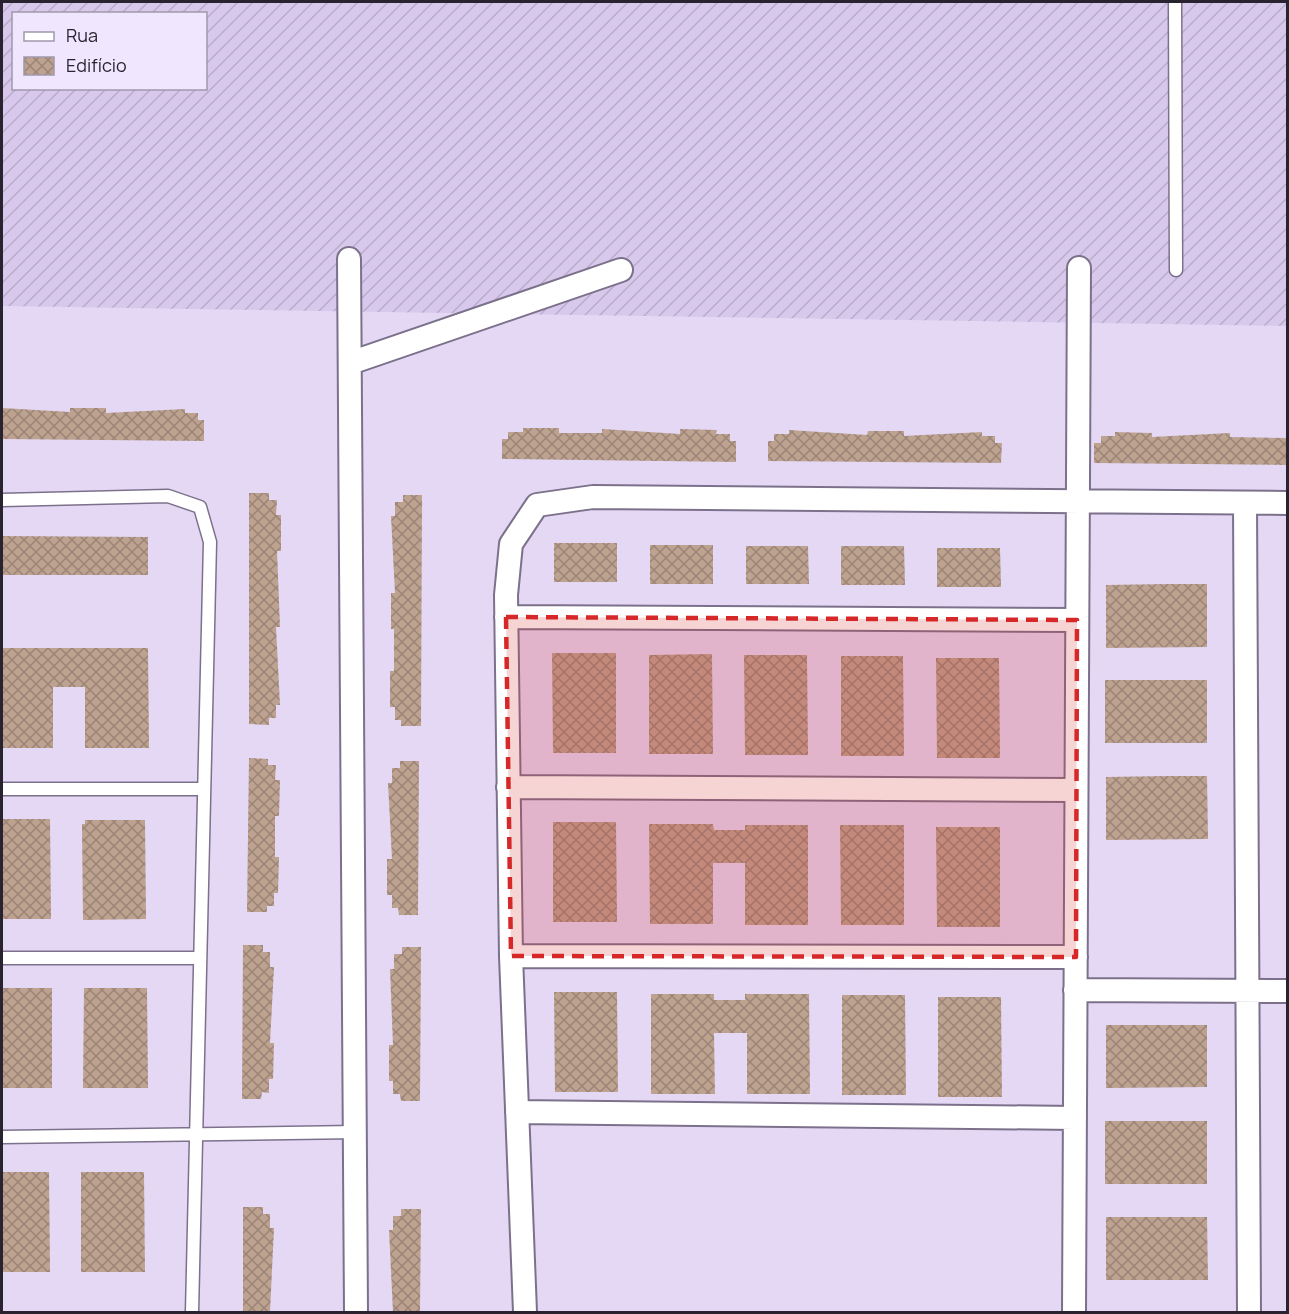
<svg xmlns="http://www.w3.org/2000/svg" width="1289" height="1314" font-family="Manrope,sans-serif">
<style>
.industrial{fill:url(#industrial-furrows);fill-rule:evenodd}
.building{fill:url(#building-cross-hatch)}
.lines{fill:none;stroke-linecap:round;stroke-linejoin:round}
.lane-casing{stroke:#7c718b;stroke-width:15}
.street-casing{stroke:#7c718b;stroke-width:26}
.lane{stroke:#fff;stroke-width:12}
.street{stroke:#fff;stroke-width:22}
.marked{fill:#d62828;fill-opacity:0.2;stroke:#d62828;stroke-width:4.5;stroke-dasharray:12 8;stroke-linejoin:round}
</style>
<defs>
<pattern id="industrial-furrows" width="10" height="10" patternUnits="userSpaceOnUse" patternTransform="scale(1.5)"><rect width="10" height="10" fill="#d8c9ec"/><path d="M-1 1l2-2M0 10L10 0M9 11l2-2" fill="none" stroke="#b9accb"/></pattern>
<pattern id="building-cross-hatch" width="8" height="8" patternUnits="userSpaceOnUse" patternTransform="scale(1.5)"><rect width="8" height="8" fill="#bea290"/><path d="M0 0l8 8M0 8l8-8" fill="none" stroke="#9a8476"/></pattern>
</defs>
<rect width="100%" height="100%" fill="#e4d8f5"/>
<path class="industrial" d="M 2,2 L 1287,2 L 1287,326 L 2,306 ZM 14,14 L 206,14 L 206,88 L 14,88 Z"/>
<path class="building" d="M 2,408 L 70,412 L 70,408 L 106,408 L 106,413 L 185,409 L 185,413 L 198,413 L 198,420 L 204,420 L 204,441 L 2,439 Z
M 523,428 L 559,428 L 559,433 L 602,433 L 602,429 L 680,434 L 680,429 L 717,430 L 716,434 L 730,434 L 730,441 L 736,441 L 736,462 L 502,459 L 502,439 L 508,439 L 508,432 L 523,432 Z
M 789,430 L 867,435 L 868,431 L 904,431 L 904,436 L 982,432 L 982,436 L 995,436 L 995,443 L 1002,443 L 1001,463 L 768,461 L 768,441 L 774,441 L 774,434 L 789,434 Z
M 1115,432 L 1152,433 L 1152,437 L 1230,433 L 1230,437 L 1287,438 L 1287,465 L 1094,463 L 1094,443 L 1101,443 L 1101,436 L 1115,436 Z
M 249,493 L 269,493 L 269,500 L 277,500 L 276,515 L 281,515 L 281,551 L 277,551 L 280,627 L 276,627 L 280,705 L 276,705 L 276,718 L 269,718 L 269,725 L 249,724 Z
M 403,495 L 422,495 L 421,726 L 401,726 L 401,720 L 395,720 L 395,707 L 390,707 L 390,671 L 394,671 L 394,629 L 391,629 L 391,593 L 395,593 L 391,516 L 395,516 L 395,502 L 403,502 Z
M 2,536 L 148,537 L 148,575 L 2,575 Z
M 554,543 L 617,543 L 617,582 L 554,582 Z
M 650,545 L 713,545 L 713,584 L 650,584 Z
M 746,546 L 808,546 L 809,584 L 746,584 Z
M 841,546 L 904,546 L 905,585 L 841,585 Z
M 937,548 L 1000,548 L 1001,587 L 937,587 Z
M 1168,584 L 1207,584 L 1207,647 L 1106,648 L 1106,585 Z
M 2,648 L 148,648 L 149,748 L 85,748 L 85,687 L 53,687 L 53,748 L 2,748 Z
M 552,653 L 616,653 L 616,753 L 553,753 Z
M 712,654 L 713,754 L 649,754 L 649,655 Z
M 744,655 L 807,655 L 808,755 L 745,755 Z
M 841,656 L 903,656 L 904,756 L 841,756 Z
M 936,658 L 999,658 L 1000,758 L 937,758 Z
M 1105,680 L 1207,680 L 1207,743 L 1105,743 Z
M 249,758 L 268,759 L 268,765 L 276,765 L 275,780 L 280,780 L 279,816 L 275,816 L 275,857 L 279,857 L 278,893 L 274,893 L 274,906 L 267,906 L 267,912 L 247,912 Z
M 400,761 L 419,761 L 418,915 L 399,915 L 398,908 L 392,908 L 392,895 L 387,895 L 387,859 L 392,859 L 388,783 L 392,783 L 392,768 L 400,768 Z
M 1168,776 L 1207,776 L 1208,839 L 1106,840 L 1106,777 Z
M 2,819 L 50,819 L 51,919 L 2,919 Z
M 85,820 L 145,820 L 146,919 L 83,920 L 82,824 L 85,824 Z
M 553,822 L 616,822 L 617,922 L 553,922 Z
M 649,824 L 713,824 L 714,830 L 745,830 L 745,825 L 808,825 L 808,925 L 745,925 L 745,863 L 713,863 L 713,924 L 650,924 Z
M 840,825 L 904,825 L 904,925 L 841,925 Z
M 936,827 L 1000,827 L 1000,927 L 937,927 Z
M 243,945 L 263,945 L 263,952 L 270,952 L 270,967 L 274,967 L 270,1043 L 274,1043 L 273,1079 L 269,1079 L 269,1093 L 262,1092 L 261,1099 L 242,1099 Z
M 402,947 L 421,947 L 420,1101 L 401,1101 L 400,1094 L 393,1094 L 393,1081 L 389,1081 L 389,1045 L 393,1045 L 390,969 L 394,969 L 394,954 L 402,954 Z
M 2,988 L 52,988 L 52,1088 L 2,1088 Z
M 84,988 L 147,988 L 148,1088 L 83,1088 Z
M 554,992 L 617,992 L 618,1092 L 555,1092 Z
M 651,994 L 714,994 L 714,1000 L 745,1000 L 745,994 L 809,994 L 810,1094 L 747,1094 L 747,1033 L 714,1033 L 715,1094 L 651,1094 Z
M 842,995 L 905,995 L 906,1095 L 842,1095 Z
M 938,997 L 1001,997 L 1002,1097 L 938,1097 Z
M 1106,1025 L 1207,1025 L 1207,1087 L 1106,1088 Z
M 1105,1121 L 1207,1121 L 1207,1184 L 1105,1184 Z
M 2,1172 L 49,1172 L 50,1272 L 2,1272 Z
M 81,1172 L 144,1172 L 145,1272 L 81,1272 Z
M 243,1207 L 263,1207 L 263,1214 L 270,1214 L 270,1228 L 274,1228 L 270,1312 L 243,1312 Z
M 401,1209 L 421,1209 L 420,1312 L 393,1312 L 389,1230 L 393,1230 L 393,1216 L 401,1216 Z
M 1106,1217 L 1207,1217 L 1208,1280 L 1106,1280 Z"/>
<g class="lines">
<defs>
<path id="lane" d="M 1175,2 L 1176,270
M 2,500 L 168,496 L 200,507 L 210,542 L 192,1312
M 2,789 L 204,789
M 2,958 L 200,958
M 2,1137 L 356,1132"/>
<path id="street" d="M 349,259 L 356,1312
M 350,363 L 621,270
M 1245,503 L 1249,1312
M 506,617 L 1077,620
M 508,787 L 1076,790
M 511,956 L 1076,957
M 1075,990 L 1288,991
M 517,1112 L 1075,1118
M 525,1312 L 511,956 L 506,595 L 511,544 L 537,505 L 593,497 L 1288,503
M 1074,1312 L 1079,268"/>
</defs>
<use href="#lane" class="lane-casing"/>
<use href="#street" class="street-casing"/>
<use href="#lane" class="lane"/>
<use href="#street" class="street"/>
</g>
<path class="marked" d="M 506,617 L 1077,620 L 1076,957 L 511,956 Z"/>
<rect width="1289" height="1314" fill="none" stroke="#28232e" stroke-width="6"/>
<rect x="12" y="12" width="195" height="78" fill="#f0e6fe" stroke="#a098ab" stroke-width="1.5"/>
<rect x="24" y="32" width="30" height="9" fill="#ffffff" stroke="#a098ab" stroke-width="1.5"/>
<text x="66" y="42" font-size="18" fill="#28232e">Rua</text>
<rect x="24" y="57" width="30" height="18" fill="url(#building-cross-hatch)" stroke="#a098ab" stroke-width="1.5"/>
<text x="66" y="72" font-size="18" fill="#28232e">Edifício</text>
</svg>
